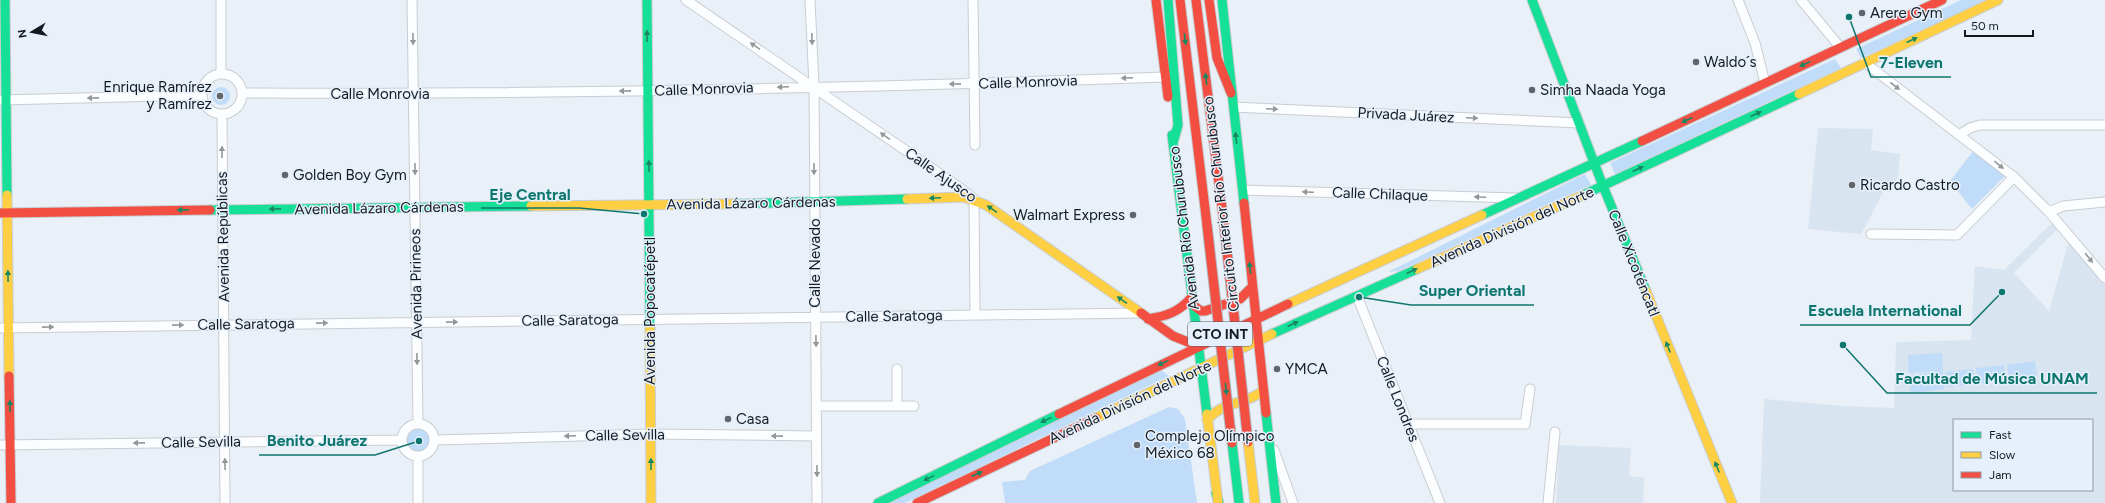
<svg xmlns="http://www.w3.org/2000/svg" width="2105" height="503" font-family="Figtree,sans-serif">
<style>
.built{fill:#d8e4f0;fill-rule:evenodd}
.green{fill:#c0dcf8}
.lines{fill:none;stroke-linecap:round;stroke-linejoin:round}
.street-casing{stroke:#c8cdd2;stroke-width:11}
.fast-casing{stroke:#c8cdd2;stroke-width:11}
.slow-casing{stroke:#c8cdd2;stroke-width:11}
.jam-casing{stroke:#c8cdd2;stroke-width:11}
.street{stroke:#fcfdfe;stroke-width:9}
.fast{stroke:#16e098;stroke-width:9}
.slow{stroke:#ffcf43;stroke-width:9}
.jam{stroke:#f24e42;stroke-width:9}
.jam-bridge-casing{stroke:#b1bac2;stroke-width:11;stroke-linecap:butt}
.jam-bridge{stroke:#f24e42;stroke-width:9}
.oneway{fill:#168761}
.oneway2{fill:#949799}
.poi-dot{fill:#60656a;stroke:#e5f0fc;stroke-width:1.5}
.labels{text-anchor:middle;stroke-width:3;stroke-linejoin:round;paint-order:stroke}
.shield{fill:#e5f0fc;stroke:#545a61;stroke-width:1}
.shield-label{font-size:14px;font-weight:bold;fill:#161a1e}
.poi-label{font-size:15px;fill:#161a1e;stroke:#e5f0fc;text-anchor:start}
.street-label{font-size:15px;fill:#161a1e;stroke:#e5f0fc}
.leader{fill:none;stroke:#0f766e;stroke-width:1.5}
.callout-dot{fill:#0f766e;stroke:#e5f0fc;stroke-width:1.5}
.callout-label{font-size:16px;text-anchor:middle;font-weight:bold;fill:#0f766e;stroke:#e5f0fc;stroke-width:3;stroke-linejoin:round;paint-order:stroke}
</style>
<rect width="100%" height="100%" fill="#eaf0f7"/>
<path class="built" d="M 1818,128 L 1873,129 L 1871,150 L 1900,154 L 1898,178 L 1884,191 L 1861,234 L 1808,229 Z
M 2053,222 L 2058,228 L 2014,273 L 2049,311 L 2069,241 L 2105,285 L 2105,503 L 1760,503 L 1764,399 L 1844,406 L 1894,408 L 1896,342 L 1971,340 L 1975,266 L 2004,270 ZM 1954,420 L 2092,420 L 2092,490 L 1954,490 Z
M 1559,445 L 1631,448 L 1629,476 L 1644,478 L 1643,503 L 1556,503 Z"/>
<path class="green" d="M 1961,0 L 1988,0 L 1861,58 L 1856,49 Z
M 1835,59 L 1841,68 L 1615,174 L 1610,163 Z
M212 96a9 9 0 1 1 18 0a9 9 0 1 1-18 0Z
M 1974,150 L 2007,174 L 1972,209 L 1950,181 Z
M 1585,174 L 1591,185 L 1398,271 L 1388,272 Z
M 1942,353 L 1944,389 L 1911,393 L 1908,376 L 1938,371 L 1909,373 L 1908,355 Z
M 2035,361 L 2037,376 L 2009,380 L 2007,365 Z
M 2004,365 L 2006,380 L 1978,384 L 1976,368 Z
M 1973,369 L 1975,384 L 1947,387 L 1945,372 Z
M 1161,370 L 1169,376 L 905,503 L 889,503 Z
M 1169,407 L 1178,409 L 1185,419 L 1197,503 L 1005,503 L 1002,482 L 1025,480 L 1030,471 Z
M407 440a11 11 0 1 1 22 0a11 11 0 1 1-22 0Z"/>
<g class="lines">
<defs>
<path id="street" d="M 221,0 L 221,74
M 412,0 L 418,424
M 686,0 L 959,187 L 974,199 L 975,315
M 810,0 L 814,86 L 817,503
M 973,0 L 975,145
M 1738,0 L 1755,43 L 1765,83
M 1801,0 L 1840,47
M 1864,62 L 2014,177 L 2049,212 L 2105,278
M202 94a20 20 0 1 1 40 0a20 20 0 1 1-40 0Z
M 242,93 C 550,95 858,88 1165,77
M 2,100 L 202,95
M 1233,107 L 1579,123
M 222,114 L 225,503
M 1959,135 L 1970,128 L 1980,125 L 2105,125
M 1242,190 L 1515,198
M 2049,212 L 2063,206 L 2105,202
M 1871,234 L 1957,235 L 2014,177
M 1357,296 L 1440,503
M 0,328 L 1141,313
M 897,369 L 897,406
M 816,406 L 914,406
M402 440a16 16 0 1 1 32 0a16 16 0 1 1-32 0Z
M 1408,424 L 1525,424 L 1530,389
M 435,440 L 651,434 L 816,436
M 0,445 L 402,440
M 1274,450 L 1293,503
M 418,457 L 418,503
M 1548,503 L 1555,432"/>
<path id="fast" d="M 5,0 L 7,195
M 647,0 L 650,328
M 1168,0 L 1178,125 L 1173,143
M 1222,0 L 1244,203
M 1532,0 L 1603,186 L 1646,291
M 1172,135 L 1207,414
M 1583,195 L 1799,94
M 735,204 L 907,199
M 210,210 L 531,206
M 1482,215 L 1642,141
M 1272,334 L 1417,269
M 1266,413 L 1276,503
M 1232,443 L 1239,503
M 1216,493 L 1219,503
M 878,503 L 1059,414"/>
<path id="slow" d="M 1799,94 L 1998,0
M 7,195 L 9,376
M 907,199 L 964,197 L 986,205 L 1141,313
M 531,206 L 735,204
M 1417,269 L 1583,195
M 1646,291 L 1732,503
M 1288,304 L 1482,215
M 650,328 L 651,503
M 1207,414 L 1218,502
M 1096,418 L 1272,334
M 1207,420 C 1225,400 1243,406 1263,391
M 1248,442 L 1255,503"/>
<path id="jam" d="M 1156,0 L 1168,97
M 1180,0 L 1207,225
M 1196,0 L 1224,224
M 1209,0 L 1217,58 L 1231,93
M 1642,141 L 1942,0
M 1244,203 L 1266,413
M 0,213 L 210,210
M 1193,305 L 1201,311 L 1205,311 L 1240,299 L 1252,287
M 1141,313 L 1173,336 L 1198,346
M 1148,319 C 1167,316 1179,312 1192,297
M 9,376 L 11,503
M 1059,414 L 1288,304
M 917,503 L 1096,418"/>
</defs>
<use href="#street" class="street-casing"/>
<use href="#fast" class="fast-casing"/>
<use href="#slow" class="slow-casing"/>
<use href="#jam" class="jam-casing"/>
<use href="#street" class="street"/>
<use href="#fast" class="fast"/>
<use href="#slow" class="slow"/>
<use href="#jam" class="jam"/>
<defs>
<path id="jam-bridge" d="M 1224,224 L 1248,442
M 1207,225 L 1232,443"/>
</defs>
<use href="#jam-bridge" class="jam-bridge-casing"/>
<use href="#jam-bridge" class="jam-bridge"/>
</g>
<defs><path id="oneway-solid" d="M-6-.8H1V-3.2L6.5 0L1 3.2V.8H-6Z"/></defs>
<g class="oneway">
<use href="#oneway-solid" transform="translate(647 36) rotate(-90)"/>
<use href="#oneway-solid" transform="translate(1185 39) rotate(83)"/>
<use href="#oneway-solid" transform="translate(1912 40) rotate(-25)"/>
<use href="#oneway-solid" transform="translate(1805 64) rotate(154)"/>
<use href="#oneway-solid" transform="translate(1206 79) rotate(-97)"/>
<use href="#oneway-solid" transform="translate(1756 114) rotate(-25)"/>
<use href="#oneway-solid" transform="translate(1687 120) rotate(155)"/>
<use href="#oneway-solid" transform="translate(1236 138) rotate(-96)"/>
<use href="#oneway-solid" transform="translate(649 166) rotate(-91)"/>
<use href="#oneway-solid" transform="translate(1638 169) rotate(-25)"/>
<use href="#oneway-solid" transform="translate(935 198) rotate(178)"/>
<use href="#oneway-solid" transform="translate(275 209) rotate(179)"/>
<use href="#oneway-solid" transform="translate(992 209) rotate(-145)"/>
<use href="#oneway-solid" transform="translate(183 210) rotate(179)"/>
<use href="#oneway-solid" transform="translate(1250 268) rotate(-96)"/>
<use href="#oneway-solid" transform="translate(1412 271) rotate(-24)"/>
<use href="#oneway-solid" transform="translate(8 276) rotate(-91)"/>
<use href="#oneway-solid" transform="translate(1122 300) rotate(-145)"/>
<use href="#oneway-solid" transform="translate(1293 324) rotate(-24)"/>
<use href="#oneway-solid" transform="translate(1668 347) rotate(-112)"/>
<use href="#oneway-solid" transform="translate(1163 363) rotate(154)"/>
<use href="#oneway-solid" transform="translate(1226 389) rotate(84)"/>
<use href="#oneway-solid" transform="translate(10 406) rotate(-91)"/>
<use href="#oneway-solid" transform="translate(1046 420) rotate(154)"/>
<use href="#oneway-solid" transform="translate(651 464) rotate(-90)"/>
<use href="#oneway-solid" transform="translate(1717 467) rotate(-112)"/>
<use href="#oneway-solid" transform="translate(977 474) rotate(-25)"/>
<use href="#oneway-solid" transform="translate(929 478) rotate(154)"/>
</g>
<g class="oneway2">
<use href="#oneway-solid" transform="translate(413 39) rotate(89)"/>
<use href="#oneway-solid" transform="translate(812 39) rotate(88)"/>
<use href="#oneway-solid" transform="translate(755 46) rotate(-146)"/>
<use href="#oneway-solid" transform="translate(1127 78) rotate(178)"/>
<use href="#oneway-solid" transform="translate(955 84) rotate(179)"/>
<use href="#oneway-solid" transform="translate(1895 86) rotate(38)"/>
<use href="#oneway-solid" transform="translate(783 87) rotate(178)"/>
<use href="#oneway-solid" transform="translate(625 91) rotate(179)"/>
<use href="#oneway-solid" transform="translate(93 98) rotate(179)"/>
<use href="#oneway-solid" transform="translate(1272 109) rotate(3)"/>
<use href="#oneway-solid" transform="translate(1472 118) rotate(3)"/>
<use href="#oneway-solid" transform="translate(885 136) rotate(-145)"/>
<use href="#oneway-solid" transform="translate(222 152) rotate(-90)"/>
<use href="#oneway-solid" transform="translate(1999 165) rotate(39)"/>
<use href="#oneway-solid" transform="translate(415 169) rotate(89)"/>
<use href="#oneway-solid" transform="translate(814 169) rotate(90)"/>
<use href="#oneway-solid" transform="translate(1308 192) rotate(-178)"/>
<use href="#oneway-solid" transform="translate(1480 197) rotate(-178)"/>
<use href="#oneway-solid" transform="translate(2089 258) rotate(51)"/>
<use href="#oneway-solid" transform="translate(452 322) rotate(-1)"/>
<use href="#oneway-solid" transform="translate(322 323) rotate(-1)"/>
<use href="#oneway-solid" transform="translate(178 325) rotate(-1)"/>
<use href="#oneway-solid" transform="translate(48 327) rotate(-1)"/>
<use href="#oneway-solid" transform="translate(816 341) rotate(89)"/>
<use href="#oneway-solid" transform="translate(417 359) rotate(89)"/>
<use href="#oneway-solid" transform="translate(570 436) rotate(178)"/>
<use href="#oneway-solid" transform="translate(777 436) rotate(-179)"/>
<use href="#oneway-solid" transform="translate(139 443) rotate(179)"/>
<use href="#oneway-solid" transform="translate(225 464) rotate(-91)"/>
<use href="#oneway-solid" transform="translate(817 471) rotate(89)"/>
</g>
<g class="poi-dot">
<circle cx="1862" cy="13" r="4"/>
<circle cx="1696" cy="62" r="4"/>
<circle cx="1532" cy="90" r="4"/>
<circle cx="220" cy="96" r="4"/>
<circle cx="285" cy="175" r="4"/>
<circle cx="1852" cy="185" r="4"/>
<circle cx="1133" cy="215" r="4"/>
<circle cx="1277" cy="369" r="4"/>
<circle cx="728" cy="419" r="4"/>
<circle cx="1137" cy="445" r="4"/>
</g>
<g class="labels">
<rect class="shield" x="1188" y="322" width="64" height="24" rx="3"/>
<g class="shield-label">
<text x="1220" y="339">CTO INT</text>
</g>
<g class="poi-label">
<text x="1870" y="18">Arere Gym</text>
<text x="1704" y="67">Waldo´s</text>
<text x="212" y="92" text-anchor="end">Enrique Ramírez<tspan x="212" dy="17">y Ramírez</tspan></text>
<text x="1540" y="95">Simha Naada Yoga</text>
<text x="293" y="180">Golden Boy Gym</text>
<text x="1860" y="190">Ricardo Castro</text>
<text x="1125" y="220" text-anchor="end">Walmart Express</text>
<text x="1285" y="374">YMCA</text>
<text x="736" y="424">Casa</text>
<text x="1145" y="441">Complejo Olímpico<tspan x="1145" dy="17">México 68</tspan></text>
</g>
<g class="street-label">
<text transform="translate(1028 82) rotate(-2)" y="5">Calle Monrovia</text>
<text transform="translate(704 89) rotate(-2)" y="5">Calle Monrovia</text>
<text x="380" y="99">Calle Monrovia</text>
<text transform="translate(1406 115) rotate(3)" y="5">Privada Juárez</text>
<text transform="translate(941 175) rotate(35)" y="5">Calle Ajusco</text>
<text transform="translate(1380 194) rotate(2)" y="5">Calle Chilaque</text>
<text transform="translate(751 203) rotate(-1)" y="5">Avenida Lázaro Cárdenas</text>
<text transform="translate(1221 204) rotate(-97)" y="5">Circuito Interior Río Churubusco</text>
<text transform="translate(379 208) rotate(-1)" y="5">Avenida Lázaro Cárdenas</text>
<text transform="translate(1512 227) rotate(-24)" y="5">Avenida División del Norte</text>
<text transform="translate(1184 228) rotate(-97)" y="5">Avenida Río Churubusco</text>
<text transform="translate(223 237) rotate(-91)" y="5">Avenida Repúblicas</text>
<text transform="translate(815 263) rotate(-90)" y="5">Calle Nevado</text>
<text transform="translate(1634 263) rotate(68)" y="5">Calle Xicoténcatl</text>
<text transform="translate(416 284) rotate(-91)" y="5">Avenida Pirineos</text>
<text transform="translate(650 311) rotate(-90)" y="5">Avenida Popocatépetl</text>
<text transform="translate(894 316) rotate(-1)" y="5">Calle Saratoga</text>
<text transform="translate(570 320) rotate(-1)" y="5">Calle Saratoga</text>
<text transform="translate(246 324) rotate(-1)" y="5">Calle Saratoga</text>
<text transform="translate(1398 399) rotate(68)" y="5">Calle Londres</text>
<text transform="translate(1130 402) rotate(-25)" y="5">Avenida División del Norte</text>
<text transform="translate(625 435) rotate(-1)" y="5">Calle Sevilla</text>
<text transform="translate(201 442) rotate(-1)" y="5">Calle Sevilla</text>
</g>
</g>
<path class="leader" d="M1849 17L1871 77H1951M644 214L579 208H481M1359 297L1411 305H1534M2002 292L1970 325H1800M1843 345L1887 393H2097M419 441L375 455H259"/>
<g class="callout-dot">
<circle cx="1849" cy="17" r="4"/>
<circle cx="644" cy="214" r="4"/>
<circle cx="1359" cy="297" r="4"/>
<circle cx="2002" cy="292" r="4"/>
<circle cx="1843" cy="345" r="4"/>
<circle cx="419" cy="441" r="4"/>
</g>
<g class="callout-label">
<text x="1911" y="68">7-Eleven</text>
<text x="530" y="200">Eje Central</text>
<text x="1472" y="296">Super Oriental</text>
<text x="1885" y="316">Escuela International</text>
<text x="1992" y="384">Facultad de Música UNAM</text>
<text x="317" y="446">Benito Juárez</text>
</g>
<rect x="1953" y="419" width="140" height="72" fill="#e5f0fc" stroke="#929aa3"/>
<rect x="1961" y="432" width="20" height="6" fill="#16e098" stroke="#929aa3"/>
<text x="1989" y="439" font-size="12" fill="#161a1e">Fast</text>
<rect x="1961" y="452" width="20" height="6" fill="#ffcf43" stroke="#929aa3"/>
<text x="1989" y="459" font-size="12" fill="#161a1e">Slow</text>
<rect x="1961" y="472" width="20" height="6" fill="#f24e42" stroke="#929aa3"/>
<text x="1989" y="479" font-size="12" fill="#161a1e">Jam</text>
<g transform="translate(32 32) rotate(260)" stroke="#e5f0fc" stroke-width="3" paint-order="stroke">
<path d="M0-3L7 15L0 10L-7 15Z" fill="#161a1e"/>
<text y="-6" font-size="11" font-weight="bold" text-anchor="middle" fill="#161a1e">N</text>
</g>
<path d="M1965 30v6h68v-6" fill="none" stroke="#161a1e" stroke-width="2"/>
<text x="1971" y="30" font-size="12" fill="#161a1e" stroke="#e5f0fc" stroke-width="3" paint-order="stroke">50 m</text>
</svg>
